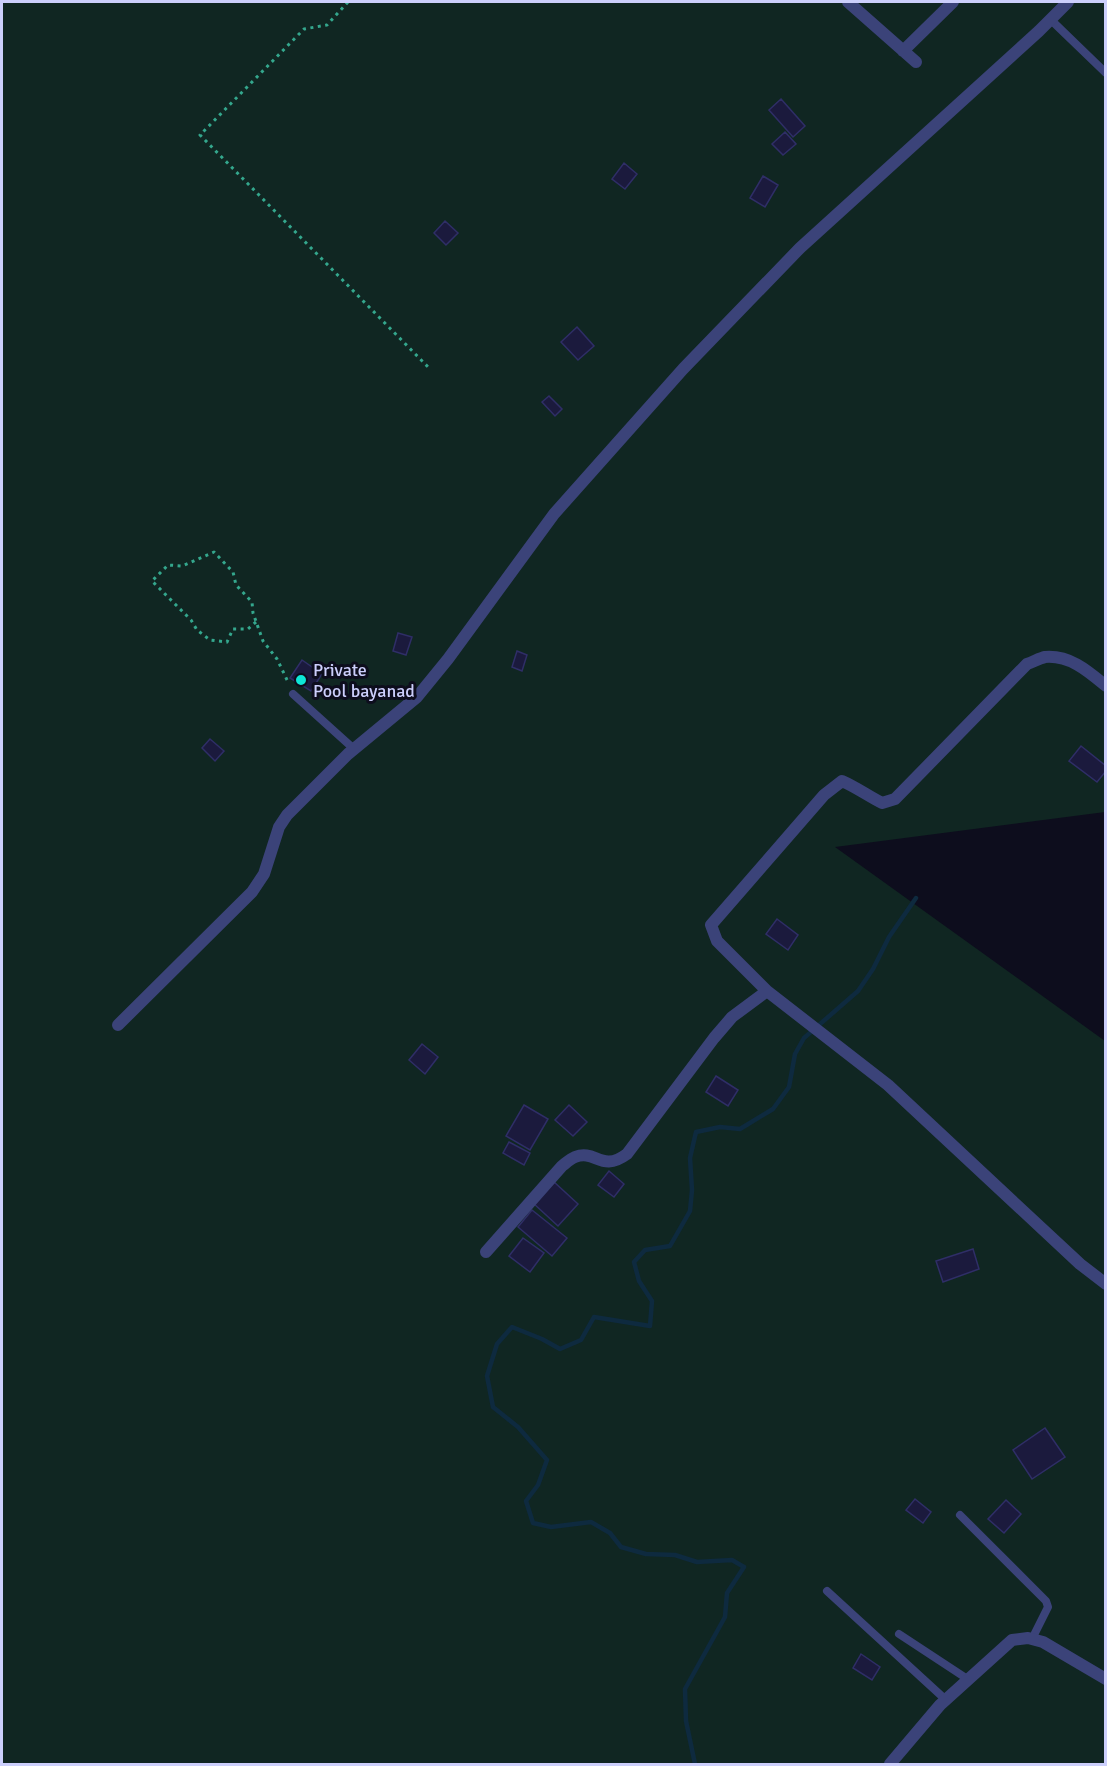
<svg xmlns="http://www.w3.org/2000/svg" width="1107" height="1766" font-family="Signika,sans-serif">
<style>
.green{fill:#102622}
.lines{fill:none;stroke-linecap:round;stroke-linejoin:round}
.stream{stroke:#0e2a3f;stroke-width:4.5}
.building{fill:#1b1a3d;stroke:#2f2e67;stroke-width:1.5}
.path{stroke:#34a78d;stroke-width:3;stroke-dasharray:3 4.5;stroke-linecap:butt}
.service{stroke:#3b4379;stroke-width:8}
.minor{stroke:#3b4379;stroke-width:12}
.tertiary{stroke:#3b4379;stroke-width:12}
.poi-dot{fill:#0ee6d6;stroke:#0d0d1d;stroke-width:2}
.labels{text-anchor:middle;stroke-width:6;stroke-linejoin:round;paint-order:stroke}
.poi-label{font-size:18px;fill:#cccffc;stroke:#0d0d1d;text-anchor:start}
</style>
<rect width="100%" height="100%" fill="#0d0d1d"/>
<path class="green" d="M 2,2 L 1105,2 L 1105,812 L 835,847 L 1105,1041 L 1105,1764 L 2,1764 Z"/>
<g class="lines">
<path class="stream" d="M 695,1764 L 686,1721 L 685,1689 L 725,1617 L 727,1593 L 744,1567 L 732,1560 L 697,1562 L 675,1555 L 646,1554 L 621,1547 L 610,1533 L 591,1522 L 551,1527 L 533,1523 L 526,1501 L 538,1485 L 547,1460 L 518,1427 L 493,1407 L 487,1376 L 497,1344 L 512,1327 L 542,1339 L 560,1349 L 581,1340 L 594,1317 L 650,1326 L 652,1301 L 639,1281 L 634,1262 L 645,1250 L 670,1246 L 690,1211 L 692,1190 L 690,1158 L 696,1132 L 720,1127 L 740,1129 L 773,1109 L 789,1087 L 795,1054 L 804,1038 L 858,991 L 873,969 L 889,937 L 916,898"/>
</g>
<path class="building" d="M 781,99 L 805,126 L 793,137 L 769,110 Z
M 785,132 L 796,144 L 783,155 L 772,144 Z
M 624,163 L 637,174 L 625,189 L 612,179 Z
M 763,176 L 778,185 L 765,207 L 750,198 Z
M 445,221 L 458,233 L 446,245 L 434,233 Z
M 577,327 L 594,346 L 578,360 L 561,342 Z
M 549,396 L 562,409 L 555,416 L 542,402 Z
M 398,633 L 412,637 L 406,655 L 393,651 Z
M 517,651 L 527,655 L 522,671 L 512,667 Z
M 302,660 L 322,674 L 311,691 L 290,678 Z
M 210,739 L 224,751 L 215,761 L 202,748 Z
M 1081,746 L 1106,766 L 1106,771 L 1097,782 L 1069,761 Z
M 777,919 L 798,935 L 788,950 L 766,934 Z
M 422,1044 L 438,1057 L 425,1074 L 409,1060 Z
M 716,1076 L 738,1090 L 728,1106 L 706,1092 Z
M 524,1105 L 548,1119 L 530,1150 L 506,1136 Z
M 569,1105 L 587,1122 L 573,1136 L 555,1120 Z
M 509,1142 L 530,1153 L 524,1165 L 503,1153 Z
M 609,1171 L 624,1184 L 614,1197 L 598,1185 Z
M 553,1181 L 578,1204 L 558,1226 L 533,1203 Z
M 532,1210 L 567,1238 L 552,1256 L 518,1227 Z
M 523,1238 L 544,1253 L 530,1272 L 509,1256 Z
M 973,1249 L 979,1269 L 943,1282 L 936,1261 Z
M 1045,1428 L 1065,1457 L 1032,1479 L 1013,1450 Z
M 915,1499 L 931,1512 L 923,1523 L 906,1510 Z
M 1006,1500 L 1021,1514 L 1004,1533 L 988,1519 Z
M 861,1654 L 880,1667 L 872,1680 L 853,1668 Z"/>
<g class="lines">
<path class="path" d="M 348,2 L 327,25 L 304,29 L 200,135 L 431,370
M 256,622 L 248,629 L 233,629 L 227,642 L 210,640 L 197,630 L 191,620 L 152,581 L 168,565 L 182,566 L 214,552 L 233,572 L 236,585 L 252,602 L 253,613 L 263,641 L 277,659 L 289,684"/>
<path class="service" d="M 1050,19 L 1106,73
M 293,694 L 354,749
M 960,1515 L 1046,1601 L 1048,1607 L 1032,1639
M 827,1591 L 946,1700
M 899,1634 L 969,1680"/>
<path class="minor" d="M 848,2 L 916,62
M 903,51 L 953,2
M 1106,686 C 1088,671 1070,655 1045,657 C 1040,658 1033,662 1027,664 L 895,799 L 882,803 C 868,796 856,787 842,781 L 824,795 L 711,925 L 717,941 L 767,991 L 888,1085 L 1080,1264 L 1106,1284
M 118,1025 L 252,892 L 264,874 L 279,827 L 287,815 L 348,754 L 417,697 L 448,659 L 554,514 L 683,369 L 800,248 L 1039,31 L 1068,2
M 486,1252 L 562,1166 C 566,1163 570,1159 575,1157 C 596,1149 601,1173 627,1154 L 714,1038 L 732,1017 L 767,991"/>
<path class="tertiary" d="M 890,1764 L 940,1705 L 1012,1640 L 1028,1638 L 1043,1642 L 1106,1679"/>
</g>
<circle class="poi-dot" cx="301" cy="680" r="6"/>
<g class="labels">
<g class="poi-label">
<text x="313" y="676">Private<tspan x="313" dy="21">Pool bayanad</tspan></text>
</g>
</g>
<rect width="1107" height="1766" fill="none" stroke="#cccffc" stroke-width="6"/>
</svg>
